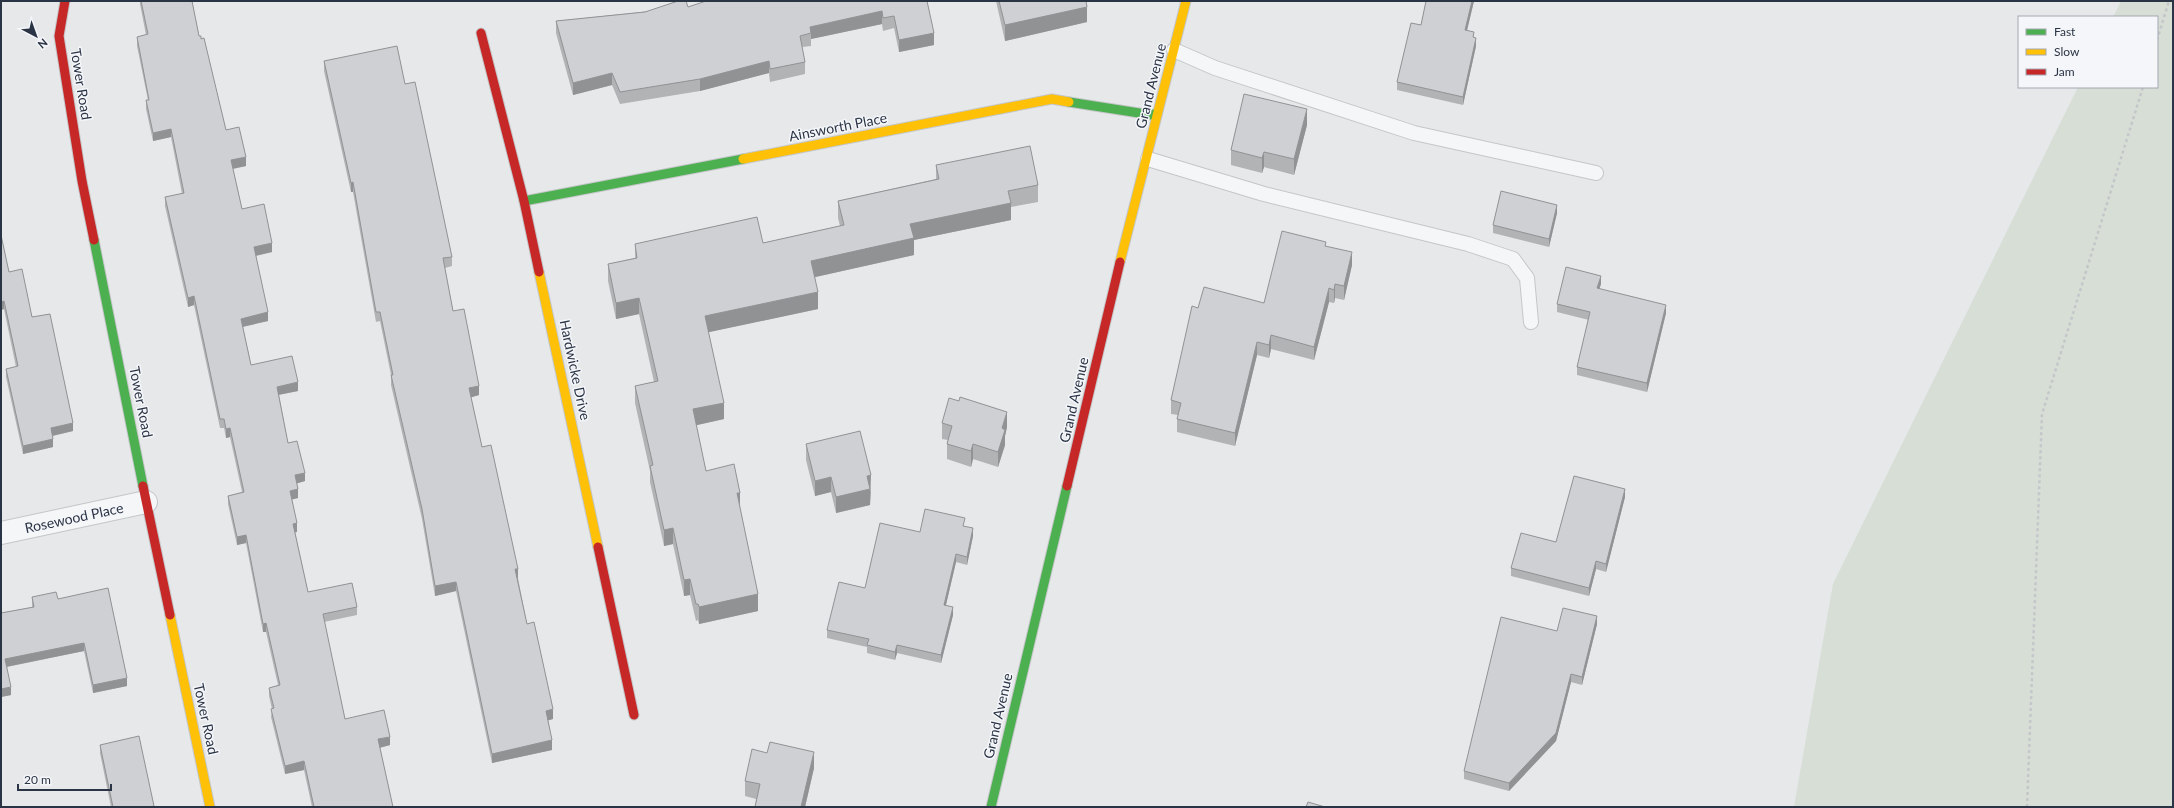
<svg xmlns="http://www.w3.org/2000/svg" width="2174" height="808" font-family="Lato,sans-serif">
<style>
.green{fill:#d6ded6}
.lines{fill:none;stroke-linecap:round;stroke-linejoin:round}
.lane-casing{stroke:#c4c6c8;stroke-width:16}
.street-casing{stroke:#c4c6c8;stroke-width:24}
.fast-casing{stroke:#c4c6c8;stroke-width:11}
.slow-casing{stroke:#c4c6c8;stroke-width:11}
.jam-casing{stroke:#c4c6c8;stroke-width:11}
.path{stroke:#c5c6ca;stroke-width:2.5;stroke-dasharray:3 3;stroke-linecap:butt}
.lane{stroke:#f5f6f7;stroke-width:14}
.street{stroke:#f5f6f7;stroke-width:22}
.fast{stroke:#4caf50;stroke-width:9}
.slow{stroke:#ffc107;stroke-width:9}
.jam{stroke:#c62828;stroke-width:9}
.wall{fill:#b1b3b5}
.shaded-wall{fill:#909294}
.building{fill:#ced0d3;stroke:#909294}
.labels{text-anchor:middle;stroke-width:3;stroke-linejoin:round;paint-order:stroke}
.street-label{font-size:14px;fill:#2b3445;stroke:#f4f6f9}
</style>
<rect width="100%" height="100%" fill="#e6e8ea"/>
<path class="green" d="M 2121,1 L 2173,1 L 2173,807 L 1794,807 L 1833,584 L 2078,87 L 2157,87 L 2157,17 L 2113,17 Z"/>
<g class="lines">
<defs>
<path id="lane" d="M 1174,50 L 1215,68 L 1414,133 L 1596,173
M 1148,159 L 1264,194 L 1468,244 L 1513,259 L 1527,278 L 1531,322"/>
<path id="street" d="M 1,533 L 146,502"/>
<path id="fast" d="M 1069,102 L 1152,115 L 1157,113
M 524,201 L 743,159
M 94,240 L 143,486
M 991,807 L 1067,486"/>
<path id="slow" d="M 743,159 L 1052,99 L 1069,102
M 1120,262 L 1186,1
M 539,272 L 598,547
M 170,615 L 210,807"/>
<path id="jam" d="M 65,1 L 59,36 L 82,181 L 94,240
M 481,33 L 524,201 L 539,272
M 143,486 L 170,615
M 1067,486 L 1120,262
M 598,547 L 634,715"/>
</defs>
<use href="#lane" class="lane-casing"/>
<use href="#street" class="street-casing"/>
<use href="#fast" class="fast-casing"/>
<use href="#slow" class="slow-casing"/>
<use href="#jam" class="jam-casing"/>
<path class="path" d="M 2157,40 L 2169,1
M 2027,807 L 2042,414 L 2143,87"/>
<use href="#lane" class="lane"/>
<use href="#street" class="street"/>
<use href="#fast" class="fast"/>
<use href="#slow" class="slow"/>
<use href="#jam" class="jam"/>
</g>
<path class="wall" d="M 140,1 L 192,1 L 199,36 L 201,39 L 226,130 L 246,166 L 233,169 L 242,209 L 272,252 L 256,256 L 268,321 L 243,327 L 251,365 L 298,391 L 279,395 L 288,443 L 305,481 L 297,483 L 298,498 L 292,499 L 297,532 L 295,532 L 308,592 L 357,607 L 357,615 L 324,622 L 345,719 L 390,745 L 380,748 L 393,807 L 312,807 L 304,770 L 285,774 L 271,717 L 272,709 L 269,696 L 269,688 L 278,685 L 266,632 L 263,632 L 246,543 L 237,545 L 228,504 L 228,496 L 242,492 L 230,437 L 226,438 L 224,428 L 220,428 L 194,305 L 188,307 L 165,206 L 165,197 L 182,194 L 171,137 L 153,141 L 146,109 L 146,100 L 148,100 L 137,46 L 137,37 L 146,35 L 140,4 Z
M 927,1 L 934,45 L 899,52 L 894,28 L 883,31 L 882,24 L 811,39 L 811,46 L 802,47 L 805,62 L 805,74 L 770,82 L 769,73 L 700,91 L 620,104 L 612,85 L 573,95 L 556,33 L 556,21 L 688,7 Z
M 996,1 L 1086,1 L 1087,22 L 1005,41 Z
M 1426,1 L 1474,1 L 1467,31 L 1474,38 L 1476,46 L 1463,105 L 1397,90 L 1397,82 L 1421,25 Z
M 324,61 L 405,84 L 452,257 L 452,266 L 445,268 L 453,311 L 479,395 L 471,397 L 482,447 L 518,578 L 527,624 L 553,719 L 548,720 L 552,750 L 492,763 L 456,591 L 435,596 L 422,519 L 391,385 L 391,375 L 380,321 L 376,322 L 353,192 L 351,192 L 324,71 Z
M 1307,125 L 1294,175 L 1264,167 L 1262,173 L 1231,165 L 1231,150 Z
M 936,165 L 1038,185 L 1038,202 L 1011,207 L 1011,220 L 914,240 L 914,255 L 815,277 L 818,309 L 708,332 L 724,419 L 696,425 L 706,471 L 740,509 L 758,611 L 699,624 L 698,620 L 696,621 L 690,595 L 684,596 L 673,544 L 664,546 L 650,482 L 650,471 L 635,403 L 635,386 L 654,382 L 639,314 L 616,319 L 608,281 L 608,264 L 635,258 L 635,244 L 763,243 L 840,226 L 838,218 L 838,201 L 936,179 Z
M 1557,213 L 1549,247 L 1493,233 L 1493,225 Z
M 1,235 L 9,272 L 32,317 L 73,431 L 53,436 L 53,447 L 23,454 L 6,377 L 6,369 L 16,367 L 4,309 L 1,310 Z
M 1326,246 L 1352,265 L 1344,300 L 1335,298 L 1334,303 L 1329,302 L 1314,360 L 1271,349 L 1269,358 L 1257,355 L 1235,446 L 1177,432 L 1177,419 L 1178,415 L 1171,414 L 1171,400 L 1198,308 L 1264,303 Z
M 1601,284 L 1599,289 L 1666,313 L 1647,392 L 1577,375 L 1577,367 L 1589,320 L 1557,312 L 1557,304 Z
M 942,423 L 1007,427 L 1005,436 L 1005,445 L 998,467 L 973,459 L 971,467 L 947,459 L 947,444 L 948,440 L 942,439 Z
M 806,444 L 871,491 L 870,505 L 836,513 L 831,492 L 815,496 L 806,460 Z
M 1625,497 L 1606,572 L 1596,569 L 1589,596 L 1511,576 L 1511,568 L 1556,542 Z
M 964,526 L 973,536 L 967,565 L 956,562 L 946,605 L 953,615 L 941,663 L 897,653 L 895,660 L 867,653 L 867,647 L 827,638 L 827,630 L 865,588 L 920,532 Z
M 32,597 L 58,599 L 127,686 L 93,693 L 84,651 L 7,667 L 11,695 L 1,697 L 1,613 L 32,607 Z
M 1597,624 L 1582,685 L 1571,682 L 1556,741 L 1509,791 L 1464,779 L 1464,771 L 1557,631 Z
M 100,745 L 154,807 L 111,807 L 100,753 Z
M 814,768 L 805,807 L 755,807 L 756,799 L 745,796 L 745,781 Z"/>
<path class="shaded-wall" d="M 1472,1 L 1474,1 L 1465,38 L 1465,30 Z
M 1087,7 L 1087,22 L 1005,41 L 1005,25 Z
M 882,11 L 882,24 L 811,39 L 811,33 L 810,27 Z
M 934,33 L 934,45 L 899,52 L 899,40 Z
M 1476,38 L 1476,46 L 1463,105 L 1463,97 Z
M 769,61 L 769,73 L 700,91 L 700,79 Z
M 612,73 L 612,85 L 573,95 L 573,83 Z
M 1307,109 L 1307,125 L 1294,175 L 1294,159 Z
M 171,129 L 171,137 L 153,141 L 153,133 Z
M 1264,152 L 1264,167 L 1262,173 L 1262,158 Z
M 246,157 L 246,166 L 231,169 L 231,160 Z
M 353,182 L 353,192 L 351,192 L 351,183 Z
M 1011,203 L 1011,220 L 914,240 L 914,255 L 811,278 L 811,261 L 910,224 Z
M 1557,205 L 1557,213 L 1549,247 L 1549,239 Z
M 272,243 L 272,252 L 254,256 L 254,247 Z
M 1352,252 L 1352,265 L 1344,300 L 1344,286 Z
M 1601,276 L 1601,284 L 1597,296 L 1597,288 Z
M 1335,284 L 1335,298 L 1334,303 L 1334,290 Z
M 1329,288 L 1329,302 L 1314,360 L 1314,347 Z
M 818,292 L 818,309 L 705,333 L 705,316 Z
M 194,296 L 194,305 L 188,307 L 188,298 Z
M 639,298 L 639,314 L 616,319 L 616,303 Z
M 4,301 L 4,309 L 1,310 L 1,302 Z
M 1666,305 L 1666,313 L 1647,392 L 1647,383 Z
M 268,312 L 268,321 L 241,327 L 241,319 Z
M 1271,335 L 1271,349 L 1269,358 L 1269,345 Z
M 1257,342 L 1257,355 L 1235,446 L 1235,433 Z
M 298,382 L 298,391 L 277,395 L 277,387 Z
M 479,386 L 479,395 L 469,398 L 469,388 Z
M 724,403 L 724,419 L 693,426 L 693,409 Z
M 1007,412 L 1007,427 L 1005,436 L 1005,445 L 998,467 L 998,452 L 1002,428 Z
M 73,423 L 73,431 L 51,436 L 51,428 Z
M 230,428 L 230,437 L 226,438 L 226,429 Z
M 53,439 L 53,447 L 23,454 L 23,446 Z
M 973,444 L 973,459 L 971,467 L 971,451 Z
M 305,473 L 305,481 L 295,484 L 295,475 Z
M 871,475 L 870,505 L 836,513 L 836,497 L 867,476 Z
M 831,477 L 831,492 L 815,496 L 815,481 Z
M 298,489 L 298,498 L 290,500 L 290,491 Z
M 1625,489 L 1625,497 L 1606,572 L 1606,564 Z
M 737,493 L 740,493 L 740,509 Z
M 297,523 L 297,532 L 293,533 L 293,524 Z
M 673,528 L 673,544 L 664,546 L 664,530 Z
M 973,528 L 973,536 L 967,565 L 967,557 Z
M 246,535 L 246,543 L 237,545 L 237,537 Z
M 956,554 L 956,562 L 944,613 L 944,605 Z
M 1596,561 L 1596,569 L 1589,596 L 1589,588 Z
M 515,569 L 518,569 L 518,578 L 515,579 Z
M 690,579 L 690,595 L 684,596 L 684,580 Z
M 456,582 L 456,591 L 435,596 L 435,586 Z
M 758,594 L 758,611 L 699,624 L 699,607 Z
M 953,607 L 953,615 L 941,663 L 941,655 Z
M 1597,616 L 1597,624 L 1582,685 L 1582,677 Z
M 266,623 L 266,632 L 263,632 L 263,624 Z
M 84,643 L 84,651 L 5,667 L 5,659 Z
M 897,645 L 897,653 L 895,660 L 895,652 Z
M 1571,674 L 1571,682 L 1556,741 L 1509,791 L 1509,783 Z
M 127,678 L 127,686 L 93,693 L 93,685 Z
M 11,687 L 11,695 L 1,697 L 1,689 Z
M 553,709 L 553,719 L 546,721 L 546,711 Z
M 390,737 L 390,745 L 378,748 L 378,739 Z
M 552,740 L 552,750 L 492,763 L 492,754 Z
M 814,752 L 814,768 L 805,807 L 801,807 Z
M 304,761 L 304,770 L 285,774 L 285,766 Z"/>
<path class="building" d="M 141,1 L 192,1 L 199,36 L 201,36 L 201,39 L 204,38 L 226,130 L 239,127 L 246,157 L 231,160 L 242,209 L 264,204 L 272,243 L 254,247 L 268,312 L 241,319 L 251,365 L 292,356 L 298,382 L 277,387 L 288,443 L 297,441 L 305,473 L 295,475 L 298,489 L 290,491 L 297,523 L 293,524 L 308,592 L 352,583 L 357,607 L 323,614 L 345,719 L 384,710 L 390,737 L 378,739 L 393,807 L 314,807 L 304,761 L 285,766 L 271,709 L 274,708 L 269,688 L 280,685 L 266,623 L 263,624 L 246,535 L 237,537 L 228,496 L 244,492 L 230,428 L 226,429 L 224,419 L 220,419 L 194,296 L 188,298 L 165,197 L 184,193 L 171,129 L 153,133 L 146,100 L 149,100 L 137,37 L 148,34 Z
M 678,1 L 686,1 L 688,7 L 706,1 L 927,1 L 934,33 L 899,40 L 894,16 L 883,18 L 882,11 L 810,27 L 811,33 L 800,36 L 805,62 L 770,69 L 769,61 L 700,79 L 620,92 L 612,73 L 573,83 L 556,21 L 645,12 Z
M 999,1 L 1086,1 L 1087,7 L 1005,25 Z
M 1426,1 L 1472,1 L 1465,30 L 1474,32 L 1473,37 L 1476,38 L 1463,97 L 1397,82 L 1411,23 L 1421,25 Z
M 397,46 L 405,84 L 415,82 L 452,257 L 443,258 L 453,311 L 464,309 L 479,386 L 469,388 L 482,447 L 491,445 L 518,569 L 515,569 L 527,624 L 534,622 L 553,709 L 546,711 L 552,740 L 492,754 L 456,582 L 435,586 L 422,509 L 391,375 L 393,375 L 380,312 L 376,312 L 353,182 L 351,183 L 324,61 Z
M 1244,94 L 1307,109 L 1294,159 L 1264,152 L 1262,158 L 1231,150 Z
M 1030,146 L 1038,185 L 1008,191 L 1011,203 L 910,224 L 914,238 L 811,261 L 818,292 L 705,316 L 724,403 L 693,409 L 706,471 L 734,464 L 740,493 L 737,493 L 758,594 L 699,607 L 698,604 L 696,604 L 690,579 L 684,580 L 673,528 L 664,530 L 650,466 L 653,465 L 635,386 L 658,381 L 639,298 L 616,303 L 608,264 L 637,258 L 635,244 L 757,217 L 763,243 L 844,225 L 838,201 L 939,179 L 936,165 Z
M 1501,191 L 1557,205 L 1549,239 L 1493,225 Z
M 1282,231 L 1326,242 L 1325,246 L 1352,252 L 1344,286 L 1335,284 L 1334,290 L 1329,288 L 1314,347 L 1271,335 L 1269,345 L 1257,342 L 1235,433 L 1177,419 L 1181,403 L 1171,400 L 1192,306 L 1198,308 L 1204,287 L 1264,303 Z
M 1,235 L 9,272 L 22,269 L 32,317 L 50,314 L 73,423 L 51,428 L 53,439 L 23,446 L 6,369 L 18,366 L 4,301 L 1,302 Z
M 1566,267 L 1601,276 L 1597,288 L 1666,305 L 1647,383 L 1577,367 L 1590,312 L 1557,304 Z
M 960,397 L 1007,412 L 1002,428 L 1005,430 L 998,452 L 973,444 L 971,451 L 947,444 L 952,426 L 942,423 L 949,398 L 959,401 Z
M 860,431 L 871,475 L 867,476 L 870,489 L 836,497 L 831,477 L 815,481 L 806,444 Z
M 1574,476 L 1625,489 L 1606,564 L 1596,561 L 1589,588 L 1511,568 L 1521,533 L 1556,542 Z
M 925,509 L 965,518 L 963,526 L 973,528 L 967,557 L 956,554 L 944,605 L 953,607 L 941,655 L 897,645 L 895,652 L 867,645 L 869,639 L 827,630 L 839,582 L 865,588 L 880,523 L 920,532 Z
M 108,588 L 127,678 L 93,685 L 84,643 L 5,659 L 11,687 L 1,689 L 1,613 L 34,607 L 32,597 L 56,592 L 58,599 Z
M 1563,608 L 1597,616 L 1582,677 L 1571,674 L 1556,733 L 1509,783 L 1464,771 L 1501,617 L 1557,631 Z
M 139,736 L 154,806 L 150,807 L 113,807 L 100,745 Z
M 770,742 L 814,752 L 801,807 L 755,807 L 760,784 L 745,781 L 752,749 L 767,753 Z
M 1308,802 L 1325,807 L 1306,807 Z"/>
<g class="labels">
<g class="street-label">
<text transform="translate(81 84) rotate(81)" y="5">Tower Road</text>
<text transform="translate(1151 86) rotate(-76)" y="5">Grand Avenue</text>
<text transform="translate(838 127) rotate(-11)" y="5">Ainsworth Place</text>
<text transform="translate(575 370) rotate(78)" y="5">Hardwicke Drive</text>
<text transform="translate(1074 400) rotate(-77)" y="5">Grand Avenue</text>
<text transform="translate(141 402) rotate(79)" y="5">Tower Road</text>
<text transform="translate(74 518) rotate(-12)" y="5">Rosewood Place</text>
<text transform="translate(998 716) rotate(-77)" y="5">Grand Avenue</text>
<text transform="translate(206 719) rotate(78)" y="5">Tower Road</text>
</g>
</g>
<rect width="2174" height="808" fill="none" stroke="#2b3445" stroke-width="4"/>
<rect x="2018" y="16" width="140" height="72" fill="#f4f6f9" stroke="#a4a8b1"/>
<rect x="2026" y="29" width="20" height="6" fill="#4caf50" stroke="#a4a8b1"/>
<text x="2054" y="36" font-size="12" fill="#2b3445">Fast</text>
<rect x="2026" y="49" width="20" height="6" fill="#ffc107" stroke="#a4a8b1"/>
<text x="2054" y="56" font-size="12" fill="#2b3445">Slow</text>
<rect x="2026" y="69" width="20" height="6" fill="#c62828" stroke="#a4a8b1"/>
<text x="2054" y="76" font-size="12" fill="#2b3445">Jam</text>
<g transform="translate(36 36) rotate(139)" stroke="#f4f6f9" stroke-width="3" paint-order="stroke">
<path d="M0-3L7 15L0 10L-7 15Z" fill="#2b3445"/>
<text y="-6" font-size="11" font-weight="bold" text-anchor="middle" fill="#2b3445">N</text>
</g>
<path d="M18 784v6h93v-6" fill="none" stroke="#2b3445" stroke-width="2"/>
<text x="24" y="784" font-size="12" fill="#2b3445" stroke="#f4f6f9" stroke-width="3" paint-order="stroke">20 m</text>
</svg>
